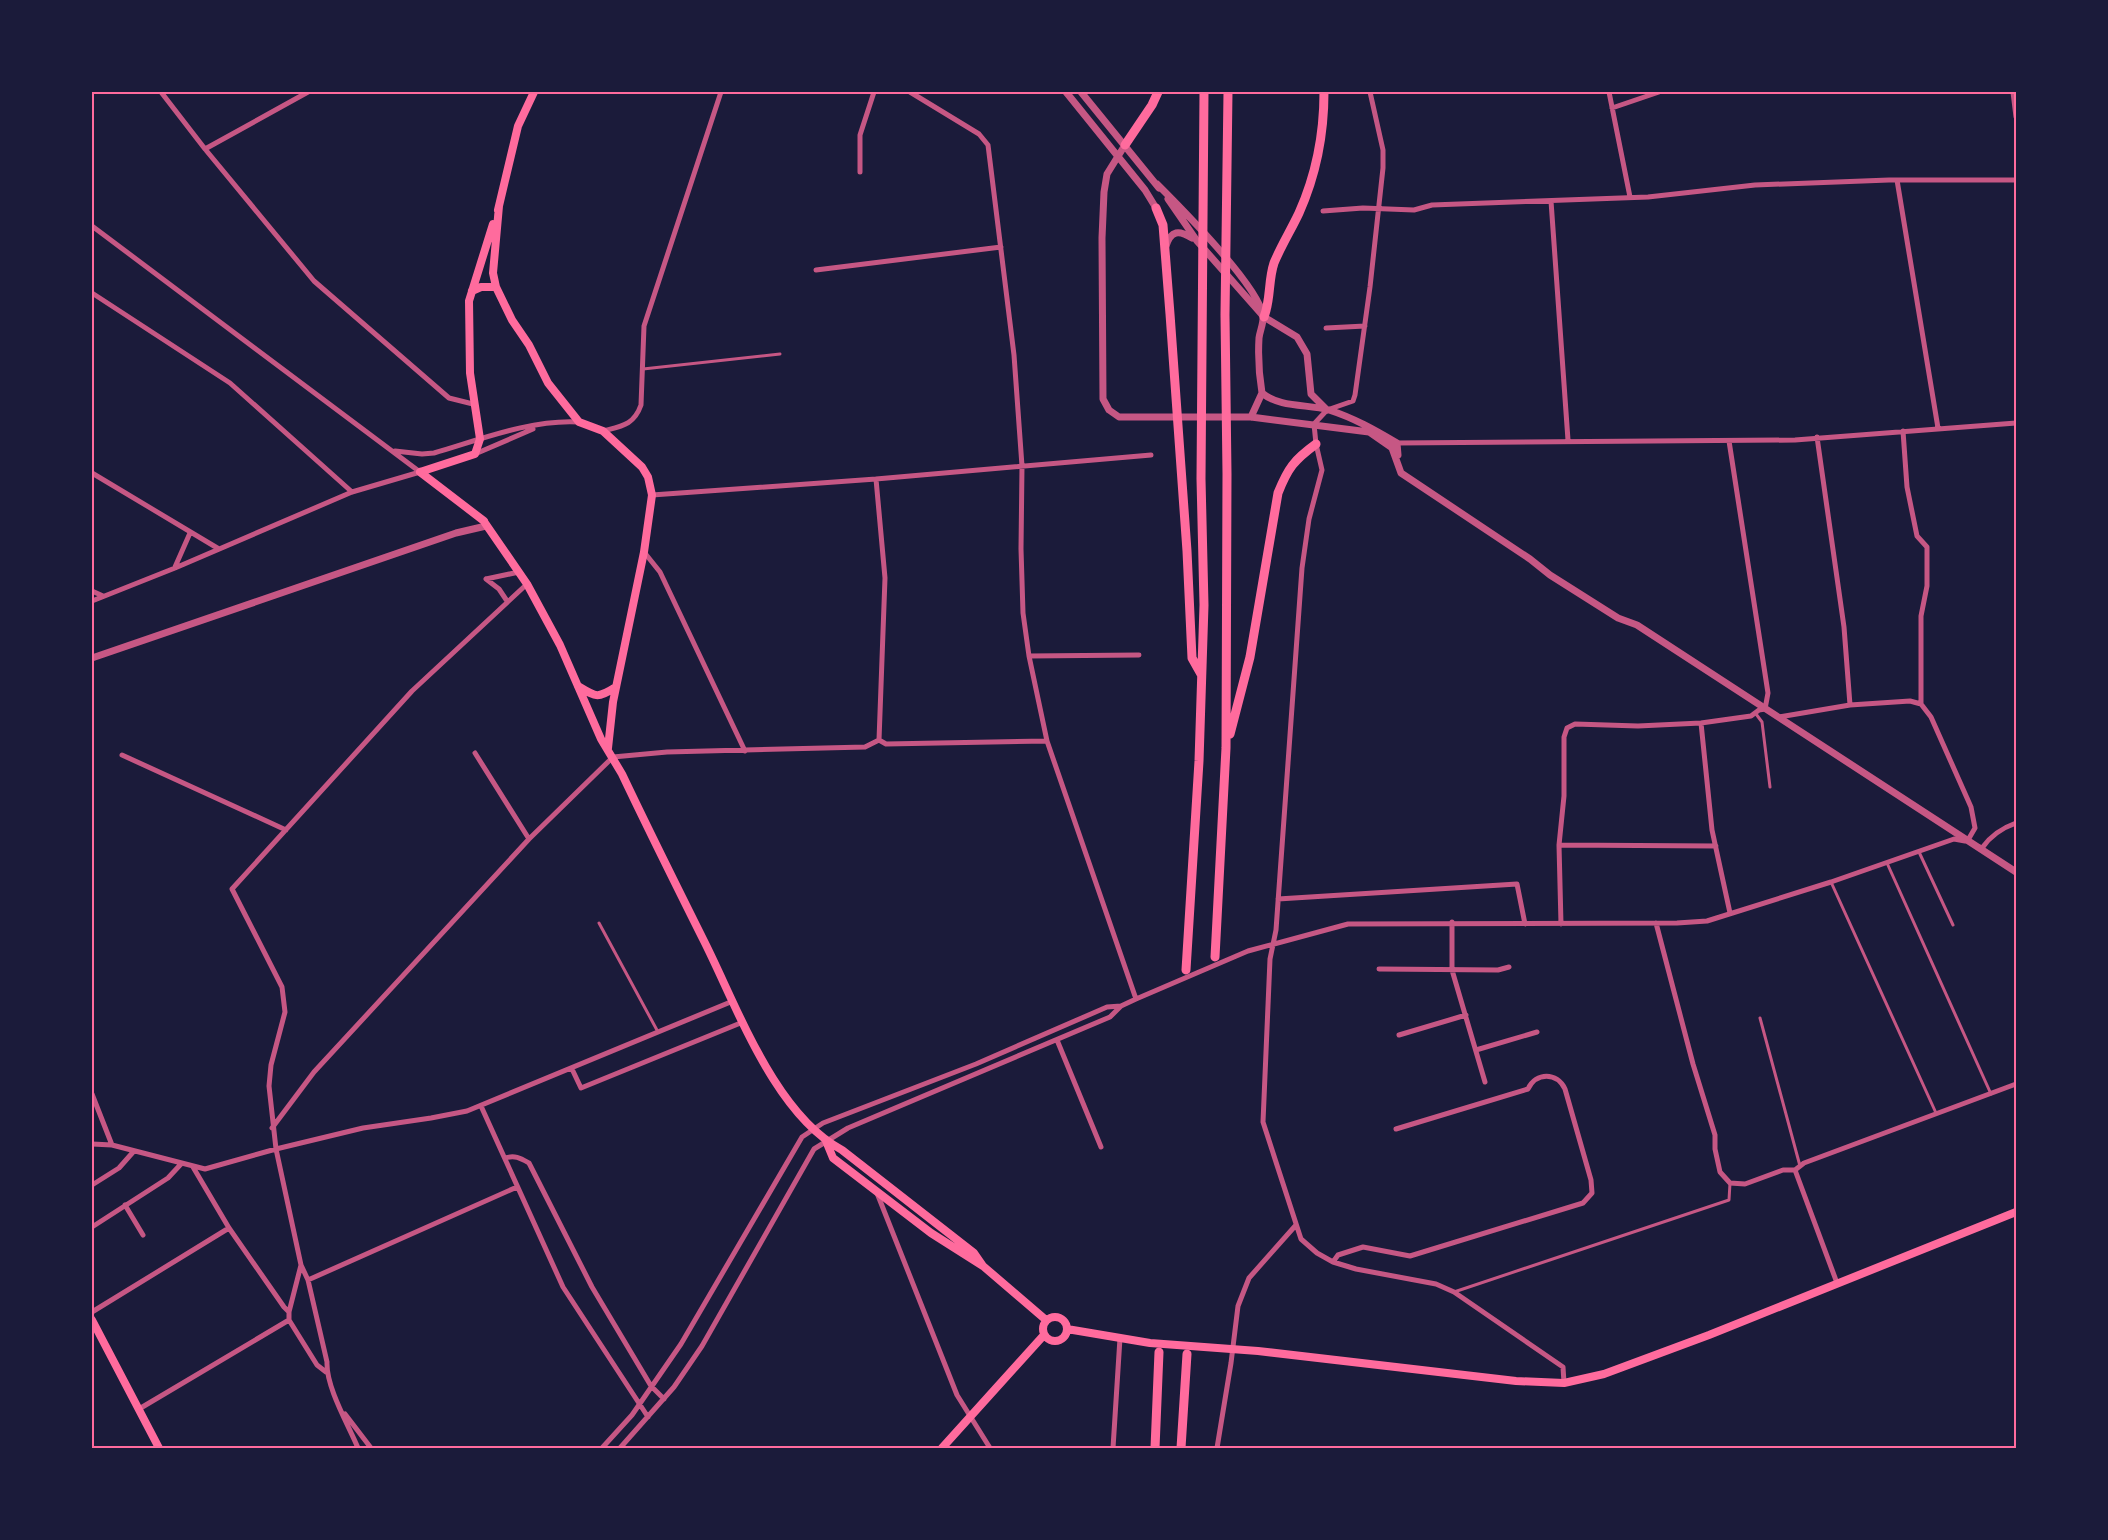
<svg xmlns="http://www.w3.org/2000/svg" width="2108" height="1540" font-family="'Space Grotesk',sans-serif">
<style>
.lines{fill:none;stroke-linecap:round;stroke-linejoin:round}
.service{stroke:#c65784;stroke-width:3}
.minor{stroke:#c65784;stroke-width:5}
.tertiary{stroke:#c65784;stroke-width:7}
.secondary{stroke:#ff6b9d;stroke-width:8}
.primary{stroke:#ff6b9d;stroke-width:8}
.motorway{stroke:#ff6b9d;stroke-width:9}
.neatline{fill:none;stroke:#ff6b9d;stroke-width:2}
</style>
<rect width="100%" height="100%" fill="#1b1b3a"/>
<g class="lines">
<path class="service" d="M 643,369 L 780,354
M 1756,714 L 1762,722 L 1770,787
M 1919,852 L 1953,925
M 1887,863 L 1991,1094
M 1831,882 L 1936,1113
M 599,923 L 658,1032
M 1760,1018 L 1800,1166
M 1454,1292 L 1729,1200 L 1730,1183"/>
<path class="minor" d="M 161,92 L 205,149 L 314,281 L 449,398 L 473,404
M 910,92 L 979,134 L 988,145 L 1014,355 L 1022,466 L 1021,549 L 1023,613 L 1029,656 L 1047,741 L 1136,999
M 1370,92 L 1383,150 L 1383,168 L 1370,287 L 1355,395 L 1353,401 L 1327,410 L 1314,424 L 1316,444 L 1322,470 L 1309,519 L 1302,568 L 1276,930 L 1270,959 L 1263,1122 L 1301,1239 L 1317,1253 L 1333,1262 L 1356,1269 L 1436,1284 L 1454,1292 L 1563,1367 L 1564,1383
M 1609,92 L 1630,197
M 2013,92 L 2016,117
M 1612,108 L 1659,92
M 205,149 L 308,92
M 860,172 L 860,135 L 874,92
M 1897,180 L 1938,428
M 1551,201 L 1568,440
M 1323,211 L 1363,208 L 1414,210 L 1432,205 L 1648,197 L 1755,185 L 1889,180 L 2016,180
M 92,226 L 420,472
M 816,270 L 1001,247
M 92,293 L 230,383 L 352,492
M 1326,328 L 1365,326
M 603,431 C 622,426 634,425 641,405 L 644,326 L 721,92
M 1903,431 L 1907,487 L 1917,536 L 1927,547 L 1927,586 L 1921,616 L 1921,704
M 1817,437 L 1844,627 L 1850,705
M 1397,443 L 1795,440 L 2016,423
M 395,451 L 422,454 L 434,453 C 479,440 531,419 579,422
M 475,454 L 533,429
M 92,473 L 219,549
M 876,479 L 885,578 L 879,740
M 652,495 L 876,479 L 1151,455
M 644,552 L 660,572 L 745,751
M 175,567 L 190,533
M 486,579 L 519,572
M 486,579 L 499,589 L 507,601
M 92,591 L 103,596
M 92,601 L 175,568 L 352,492 L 420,472
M 1029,656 L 1139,655
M 1779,717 L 1850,705 L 1910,701 L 1921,704 L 1931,717 L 1971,807 L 1975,828 L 1968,840
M 1701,723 L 1712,830 L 1730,913
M 879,740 L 886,744 L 1047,741
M 475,753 L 529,839
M 122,755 L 286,830
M 1559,845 L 1716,846
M 1977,846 L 1982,848 C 1991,835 2002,828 2016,823
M 1278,899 L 1517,884 L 1525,924
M 1452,922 L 1452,970 L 1485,1082
M 1656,923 L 1693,1064 L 1715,1135 L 1715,1149 L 1720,1172 L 1730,1183 L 1745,1184 L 1783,1170 L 1795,1170
M 1561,924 L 1559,845 L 1564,796 L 1564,737 L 1567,728 L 1575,724 L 1638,726 L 1701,723 L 1751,716 L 1759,710 L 1765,709 L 1768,693 L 1729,441
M 1379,969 L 1498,970 L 1509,967
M 1399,1035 L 1466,1015
M 1057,1040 L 1101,1147
M 1476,1050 L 1537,1032
M 572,1069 L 581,1088 L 743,1022
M 92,1094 L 112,1145
M 481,1106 L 563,1287 L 648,1417
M 272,1128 L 314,1072 L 529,839 L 613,757 L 667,752 L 865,747 L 879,740
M 92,1144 L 112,1145 L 205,1169 L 276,1149 L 363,1128 L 431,1118 L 467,1111 L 733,1001
M 505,1158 C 515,1155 520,1158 529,1163 L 592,1287 L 651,1386 L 664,1399
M 193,1167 L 229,1228 L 284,1307 L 289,1312
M 1795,1170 L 1804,1163 L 2016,1084
M 1795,1170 L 1837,1283
M 92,1185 L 119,1168 L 134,1151
M 877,1193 L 957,1395 L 990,1448
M 125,1205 L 143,1235
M 92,1227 L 168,1178 L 181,1164
M 1333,1262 L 1338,1255 L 1363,1247 L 1410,1256 L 1583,1203 L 1592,1193 L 1591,1180 L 1565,1089 C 1557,1072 1536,1072 1528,1089 L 1396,1129
M 301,1265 L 289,1312 L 289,1320 L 317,1365 L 326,1372
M 308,1280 L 517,1187
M 92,1312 L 229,1228
M 139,1409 L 289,1320
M 345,1414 L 371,1448
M 358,1448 C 348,1424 326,1387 327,1362 L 308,1280 L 301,1265 L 276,1149 L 269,1086 L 271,1065 L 285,1012 L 282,987 L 232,889 L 412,691 L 527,584
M 602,1448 L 632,1415 L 681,1344 L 802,1137 L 823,1123 L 976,1064 L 1107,1007 L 1121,1006
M 620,1448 L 674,1387 L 702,1346 L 814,1149 L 848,1128 L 1110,1017 L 1121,1006 L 1136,999 L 1248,951 L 1348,924 L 1677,923 L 1707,921 L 1831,882 L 1954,839 L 1965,841
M 1113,1448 L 1120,1338
M 1217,1448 L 1231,1363 L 1238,1306 L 1249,1278 L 1296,1225"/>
<path class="tertiary" d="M 1066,92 L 1145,190 L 1156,208
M 1081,92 L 1159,188
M 1125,145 L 1107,174 L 1104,192 L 1102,238 L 1103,399 L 1109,410 L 1119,417 L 1251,417 L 1369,432 L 1392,448 L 1401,473 L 1530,559 L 1550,575 L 1618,618 L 1637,625 L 2016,872
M 1157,184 C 1182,209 1257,284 1263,315 C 1264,323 1260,330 1259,338 C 1258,355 1259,375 1262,393 C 1280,408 1308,404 1329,410 C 1354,418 1375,430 1397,443 L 1398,455
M 1168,199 L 1197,241 L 1264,317 L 1297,337 L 1307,354 L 1311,394 L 1327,410
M 1166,246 C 1171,230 1179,230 1192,238
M 1251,417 L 1262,393
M 92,658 L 456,533 L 486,526"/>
<path class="secondary" d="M 499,206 L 493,273 L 496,287 L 512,320 L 529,345 L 548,383 L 579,422 L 603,431 L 642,467 L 648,477 L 652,495 L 644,552 L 613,702 L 608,748
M 498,210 L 518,126 L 534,92
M 472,291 L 481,287 L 496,287
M 420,472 L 475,454 L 480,439 L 470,373 L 469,301 L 493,224
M 420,472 L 484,521
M 485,523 L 527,584 L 560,645 L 601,739 L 622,774 C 649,831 677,887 705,943 C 738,1009 775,1114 842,1150 L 974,1253 L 983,1266
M 578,686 C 596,697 597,699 616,687
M 826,1141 L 833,1158 L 931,1233 L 983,1266 L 1046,1320
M1043 1329a12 12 0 1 1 24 0a12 12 0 1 1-24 0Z
M 1067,1329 L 1150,1343 L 1258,1351 L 1516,1381 L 1564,1383 L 1604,1374 L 1709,1335 L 2016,1212
M 942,1448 L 1044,1335"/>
<path class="primary" d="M 92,1320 L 159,1448"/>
<path class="motorway" d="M 1125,145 L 1152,105 L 1158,92
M 1156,208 L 1163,225 L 1170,314 L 1187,551 L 1192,658 L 1201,674
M 1264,317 C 1271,299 1268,281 1274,263 C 1281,246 1291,230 1299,213 C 1316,175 1324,133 1324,92
M 1230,734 L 1250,657 L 1278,493 C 1288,468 1294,460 1316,444
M 1215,957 L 1226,748 L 1227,474 L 1225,315 L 1228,92
M 1186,970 L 1199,761 L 1204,605 L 1201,479 L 1204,92
M 1155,1448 L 1159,1352
M 1181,1448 L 1187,1354"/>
</g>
<rect width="2108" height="1540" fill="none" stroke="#1b1b3a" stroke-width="186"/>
<rect x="93" y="93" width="1922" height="1354" class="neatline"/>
</svg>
